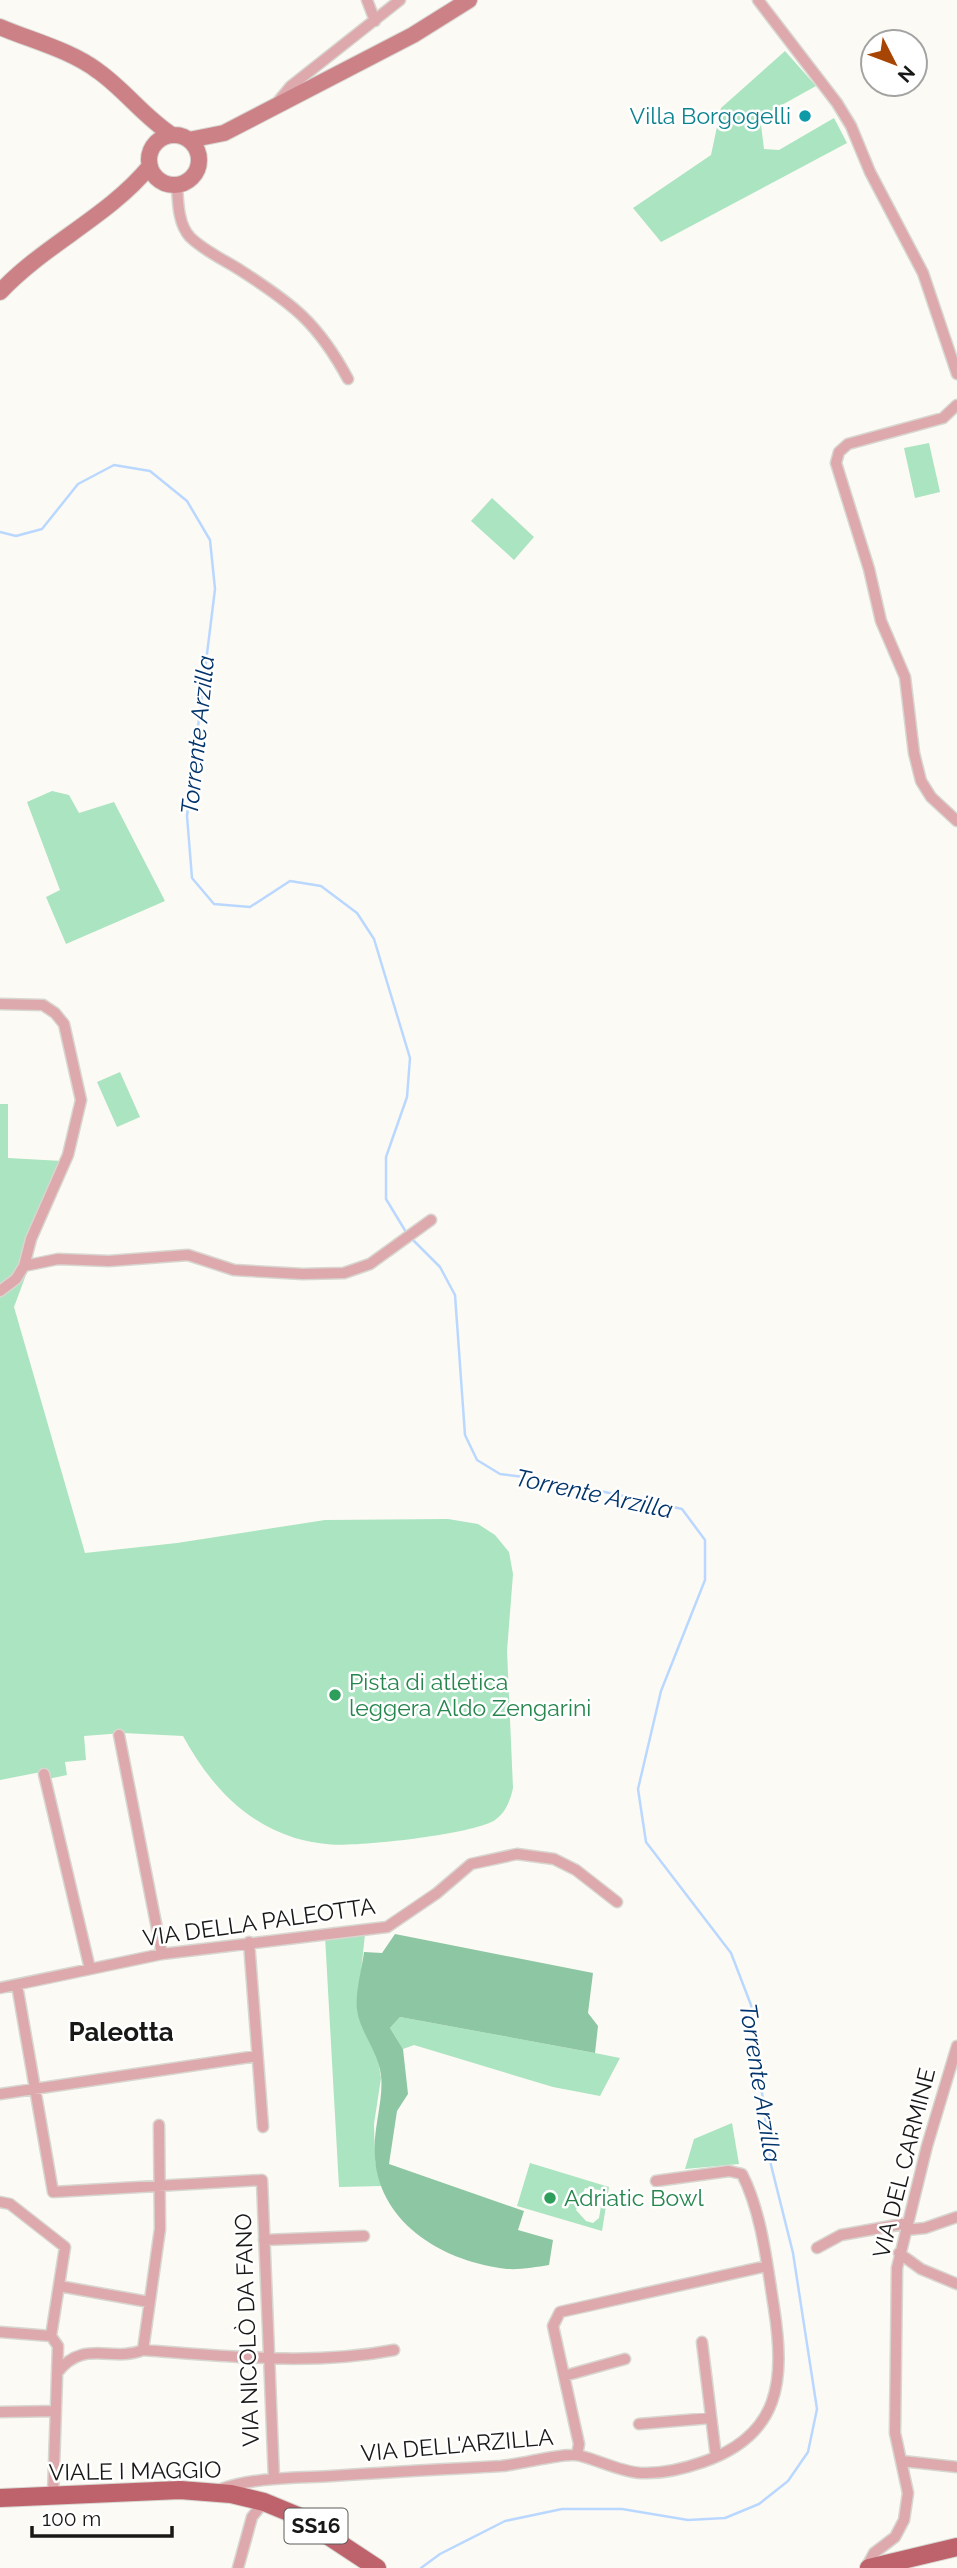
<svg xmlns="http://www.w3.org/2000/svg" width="957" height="2568" font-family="Raleway,sans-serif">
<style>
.green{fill:#aae4c0;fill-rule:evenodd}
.forest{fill:#8dc6a3}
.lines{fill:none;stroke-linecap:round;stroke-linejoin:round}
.stream{stroke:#bad8ff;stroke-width:2.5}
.street-casing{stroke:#d8d6d0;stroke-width:13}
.secondary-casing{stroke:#d8d6d0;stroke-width:18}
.primary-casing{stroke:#d8d6d0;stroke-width:20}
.street{stroke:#dea9ac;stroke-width:10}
.secondary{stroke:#cc8187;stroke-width:16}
.primary{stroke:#be626c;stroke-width:18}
.culture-dot{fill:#0f9aa8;stroke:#fff;stroke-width:2.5}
.leisure-dot{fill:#2e9e5b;stroke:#fff;stroke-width:2.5}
.labels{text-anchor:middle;stroke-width:5;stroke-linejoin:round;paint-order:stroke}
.shield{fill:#fff;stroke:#5d5d5c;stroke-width:2}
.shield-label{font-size:21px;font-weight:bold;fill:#181816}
.culture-label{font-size:23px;fill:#0d838f;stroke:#fff;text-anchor:end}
.leisure-label{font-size:23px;fill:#27864d;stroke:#fff;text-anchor:start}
.street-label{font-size:23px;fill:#181816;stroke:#fff}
.water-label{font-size:24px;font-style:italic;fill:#01346b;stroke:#fff}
.quarter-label{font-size:26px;font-weight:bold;fill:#181816;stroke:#fff}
</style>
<rect width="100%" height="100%" fill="#fcfaf4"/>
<path class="green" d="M 785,51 L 816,86 L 760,117 L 764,149 L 779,150 L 834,118 L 847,143 L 661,242 L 633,208 L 711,155 L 721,108 Z
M 929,443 L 940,492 L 915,498 L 904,448 Z
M 492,498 L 534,537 L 514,560 L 471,521 Z
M 52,791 L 69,795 L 79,813 L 114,802 L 165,901 L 66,944 L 46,897 L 60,890 L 27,802 Z
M 120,1072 L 140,1117 L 117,1127 L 97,1082 Z
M 0,1104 L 8,1104 L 8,1158 L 62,1161 L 19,1267 L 27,1272 L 14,1307 L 85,1553 L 177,1543 L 325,1520 L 448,1519 L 478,1524 L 495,1535 L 509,1552 L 513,1574 L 507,1651 L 513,1788 C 510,1801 506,1812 495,1820 C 475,1834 353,1848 326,1844 C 316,1843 305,1841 295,1838 C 242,1821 209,1783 183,1736 L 123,1733 L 84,1736 L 86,1760 L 65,1762 L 67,1775 L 48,1779 L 46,1771 L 0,1780 Z
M 365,1934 L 357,2010 L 378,2060 L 381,2078 L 374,2124 L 375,2161 L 382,2186 L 339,2187 L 325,1936 Z
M 400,2017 L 595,2053 L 620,2058 L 600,2096 L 553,2087 L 414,2045 L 403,2049 L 390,2028 Z
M 732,2123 L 739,2164 L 685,2169 L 694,2139 Z
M 530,2163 L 609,2187 L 602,2231 L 517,2206 ZM 585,2188 L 600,2190 L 603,2194 L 599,2218 L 593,2223 L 586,2221 L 576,2210 Z"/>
<path class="forest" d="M 395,1934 L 593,1973 L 588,2013 L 598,2026 L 595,2053 L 400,2017 L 390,2028 L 403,2049 L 408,2094 L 397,2111 L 389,2164 L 524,2211 L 518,2230 L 553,2240 L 549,2265 C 536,2267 520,2270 507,2269 C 446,2262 381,2226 375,2159 C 372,2130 384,2101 381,2075 C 378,2051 360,2032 357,2010 C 355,1992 362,1969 364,1952 L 382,1953 Z"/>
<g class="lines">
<path class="stream" d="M 0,532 L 16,536 L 42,529 L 78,484 L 114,465 L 150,471 L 187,501 L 210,540 L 215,589 L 187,816 L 192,878 L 214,904 L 250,907 L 290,881 L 321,886 L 357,913 L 374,939 L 410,1058 L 407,1097 L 386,1157 L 386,1199 L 406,1232
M 410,1237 L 440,1267 L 455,1295 L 465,1435 L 477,1460 L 500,1474 L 555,1481 L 682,1509 L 705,1540 L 705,1580 L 661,1691 L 638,1789 L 646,1842 L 731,1953 L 751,2005 L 771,2165 L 793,2253 L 817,2409 L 808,2452 L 788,2481 L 759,2504 L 725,2518 L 688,2520 L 622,2509 L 562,2509 L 505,2521 L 440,2554 L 421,2568"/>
<defs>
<path id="street" d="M 367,0 L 375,21
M 758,0 L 837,103 L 851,126 L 870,172 L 923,273 L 957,374
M 277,103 L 291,86 L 400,0
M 177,185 C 178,202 178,224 190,237 C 203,250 224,260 240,270 C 293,304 318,323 348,379
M 957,405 L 943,418 L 848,444 L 839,452 L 836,463 L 869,569 L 881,621 L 905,677 L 914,753 L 921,781 L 931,797 L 957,821
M 0,1004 L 43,1005 L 55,1013 L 64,1024 L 81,1100 L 68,1155 L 31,1239 L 24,1266 L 16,1279 L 0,1291
M 24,1266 L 58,1259 L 109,1261 L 188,1255 L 234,1270 L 303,1274 L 344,1273 L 370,1264 L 431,1220
M 119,1735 L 162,1954
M 44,1774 L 90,1969
M 249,1942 L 263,2127
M 17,1985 L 53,2192 L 262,2180 L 274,2479
M 0,1988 L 162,1954 L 387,1927 L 437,1893 L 471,1864 L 517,1854 L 554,1859 L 576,1870 L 617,1902
M 0,2094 L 257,2056
M 0,2202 L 10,2204 L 65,2247 L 51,2336 L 58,2346 L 53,2496
M 906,2230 L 925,2228 L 957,2217
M 264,2240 L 364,2236
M 817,2248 L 841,2235 L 908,2223
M 899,2253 L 921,2269 L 957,2284
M 59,2286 L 149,2302
M 0,2332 L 51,2336
M 702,2342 L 716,2457
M 143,2350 L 160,2229 L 159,2125
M 57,2373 C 83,2338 112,2363 143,2350 C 226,2356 311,2366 394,2350
M 564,2376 L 625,2359
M 0,2412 L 56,2411
M 639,2424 L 711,2418
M 577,2455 L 579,2444 L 553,2326 L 560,2312 L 767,2266
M 902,2461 L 957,2467
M 221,2489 C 256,2477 295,2478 332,2476 C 388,2472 445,2469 501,2466 C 524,2464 555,2454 575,2455 C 590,2456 619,2472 641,2473 C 662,2474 683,2469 703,2462 C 781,2435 785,2380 774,2308 C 767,2265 762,2213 742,2174 L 729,2171 L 656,2181
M 238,2568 L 252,2517 L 264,2502
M 866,2568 L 874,2553 L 895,2537 L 904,2520 L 908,2493 L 895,2433 L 897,2268 L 927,2146 L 957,2046"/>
<path id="secondary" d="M 0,27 C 33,41 70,50 98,71 C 125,90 144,117 172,135
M149 160a25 25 0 1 1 50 0a25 25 0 1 1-50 0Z
M 189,140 L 224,133 L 413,35 L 469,0
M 0,292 C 45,244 108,217 150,166"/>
<path id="primary" d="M 0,2498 L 180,2490 L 231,2494 L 264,2502 L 298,2516 L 377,2568
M 869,2568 L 957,2547"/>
</defs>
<use href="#street" class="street-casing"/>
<use href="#secondary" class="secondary-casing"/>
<use href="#primary" class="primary-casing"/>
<use href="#street" class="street"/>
<use href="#secondary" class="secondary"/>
<use href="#primary" class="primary"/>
</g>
<circle class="culture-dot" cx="805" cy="116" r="7"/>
<g class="leisure-dot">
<circle cx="335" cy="1695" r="7"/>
<circle cx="550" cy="2198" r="7"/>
</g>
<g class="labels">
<rect class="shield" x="284.5" y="2508.5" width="63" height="35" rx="5"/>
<g class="shield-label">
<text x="316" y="2533">SS16</text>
</g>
<g class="culture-label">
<text x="791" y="124">Villa Borgogelli</text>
</g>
<g class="leisure-label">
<text x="349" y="1690">Pista di atletica<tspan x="349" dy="26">leggera Aldo Zengarini</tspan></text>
<text x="564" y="2206">Adriatic Bowl</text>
</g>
<g class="street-label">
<text transform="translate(259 1922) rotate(-8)" y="8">VIA DELLA PALEOTTA</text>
<text transform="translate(904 2163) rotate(-76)" y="8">VIA DEL CARMINE</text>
<text transform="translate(247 2330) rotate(-92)" y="8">VIA NICOLÒ DA FANO</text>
<text transform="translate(457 2445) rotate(-5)" y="8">VIA DELL'ARZILLA</text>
<text transform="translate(135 2471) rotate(-1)" y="8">VIALE I MAGGIO</text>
</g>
<g class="water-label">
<text transform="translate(198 735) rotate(-84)" y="8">Torrente Arzilla</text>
<text transform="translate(594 1494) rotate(12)" y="8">Torrente Arzilla</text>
<text transform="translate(760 2083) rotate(81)" y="8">Torrente Arzilla</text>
</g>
<g class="quarter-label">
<text x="121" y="2041">Paleotta</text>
</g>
</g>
<g transform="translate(894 63) rotate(132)"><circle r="33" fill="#ffffff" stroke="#a3a3a2" stroke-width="2"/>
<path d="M0-5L12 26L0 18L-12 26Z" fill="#a74504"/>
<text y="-10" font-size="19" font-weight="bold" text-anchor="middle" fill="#181816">N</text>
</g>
<path d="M32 2526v10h140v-10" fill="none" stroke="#181816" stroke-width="3.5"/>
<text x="42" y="2526" font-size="21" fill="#181816" stroke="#ffffff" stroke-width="5" paint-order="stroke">100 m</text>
</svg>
